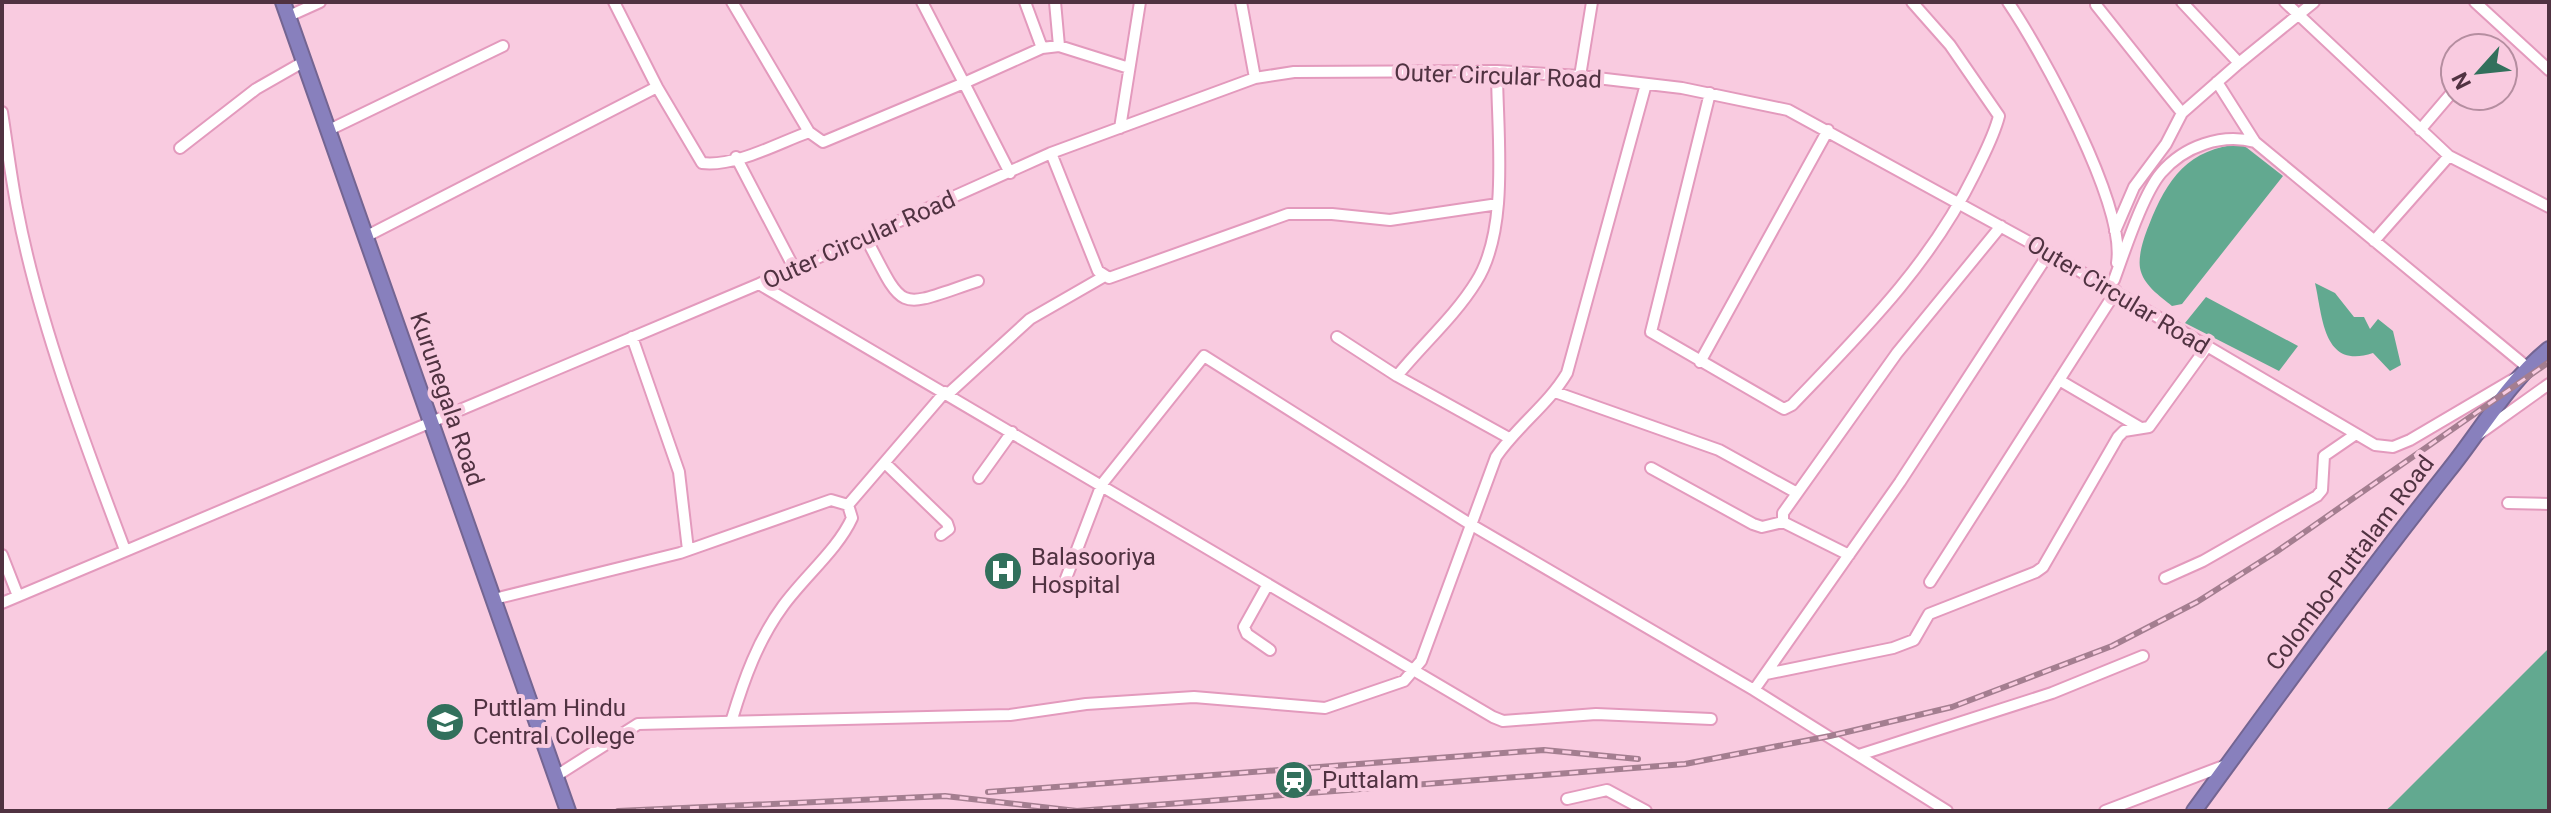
<svg xmlns="http://www.w3.org/2000/svg" width="2551" height="813" font-family="Roboto,sans-serif">
<style>
.water{fill:#62a990}
.lines{fill:none;stroke-linecap:round;stroke-linejoin:round}
.minor-casing{stroke:#e39abd;stroke-width:14}
.highway-casing{stroke:#746592;stroke-width:18}
.minor{stroke:#fff;stroke-width:10}
.highway{stroke:#8880bd;stroke-width:14}
.rail-casing{stroke:#a47e90;stroke-width:6}
.rail{stroke:#f9cbe0;stroke-width:3;stroke-dasharray:9;stroke-linecap:butt}
.labels{text-anchor:middle;stroke-width:8;stroke-linejoin:round;paint-order:stroke}
.street-label{font-size:24px;fill:#503241;stroke:#f9cbe0}
.poi-label{font-size:24px;fill:#503241;stroke:#f9cbe0;text-anchor:start}
</style>
<rect width="100%" height="100%" fill="#f9cbe0"/>
<path class="water" d="M 2242,144 L 2283,176 L 2182,304 L 2172,306 C 2160,296 2143,285 2140,268 C 2138,255 2144,237 2149,225 C 2167,179 2188,148 2242,144 Z
M 2315,283 L 2335,293 L 2354,317 L 2364,317 L 2370,329 L 2378,319 L 2393,331 L 2401,365 L 2390,371 L 2373,353 C 2323,370 2323,318 2315,283 Z
M 2206,297 L 2298,346 L 2279,371 L 2185,323 Z
M 2549,648 L 2549,811 L 2385,811 L 2391,806 Z"/>
<g class="lines">
<defs>
<path id="minor" d="M 922,2 L 964,83 L 1042,48 L 1059,46 L 1129,68
M 1025,2 L 1042,48
M 1055,2 L 1059,46
M 1241,2 L 1255,78
M 2008,2 C 2042,52 2126,205 2117,263
M 2182,2 L 2239,63 L 2314,2
M 2285,2 L 2449,156 L 2549,207
M 2475,2 L 2549,70
M 2096,5 L 2182,113 L 2239,63
M 289,16 L 320,2
M 1497,71 C 1497,132 1510,229 1476,282 C 1455,316 1422,345 1397,376 L 1509,438
M 1580,76 L 1592,2
M 2217,82 L 2255,142
M 657,87 L 702,163 C 736,167 778,143 809,132 L 732,2
M 1710,93 L 1651,332 L 1784,409 L 1792,405 C 1862,332 1930,265 1975,173 C 1984,154 1994,136 1999,116 L 1950,45 L 1912,2
M 2,112 C 7,144 11,177 17,208 C 38,320 85,444 125,550
M 1120,128 L 1140,2
M 329,130 L 503,46
M 2420,130 L 2455,89
M 809,132 L 823,142 L 964,83 L 1010,173
M 180,148 L 256,89 L 305,61
M 1051,153 L 1098,271 L 1109,278 L 1288,214 L 1332,214 L 1390,220 L 1498,204
M 736,157 L 794,268
M 2115,231 L 2134,187 L 2166,144 L 2182,113
M 367,236 L 657,87 L 614,2
M 866,238 C 906,315 896,308 978,281
M 2374,241 L 2449,156
M 2114,280 C 2124,253 2143,194 2161,173 C 2184,146 2222,133 2255,142 L 2527,367
M 759,284 L 1493,717 L 1503,721 L 1596,714 L 1711,719
M 632,337 L 679,472 L 688,550
M 1337,337 L 1397,376
M 1700,362 L 1828,130
M 2059,380 L 2141,428
M 1555,392 L 1719,450 L 1797,493
M 948,394 L 1030,319 L 1103,277
M 2479,434 L 2549,384
M 886,464 L 947,523 L 949,529 L 941,535
M 1651,468 L 1753,524 L 1762,527 L 1783,522
M 979,478 L 1012,432
M 2508,503 L 2549,504
M 2,555 L 18,596
M 1849,555 L 1783,522 L 1783,513 L 1897,353 L 2001,226
M 2165,578 L 2203,561 L 2317,496 L 2322,490 L 2324,456 L 2356,434
M 1065,581 L 1102,484 L 1204,356 L 1470,524 L 1754,690 L 1947,811
M 1930,582 L 2116,291
M 1268,584 L 1244,627 L 1247,634 L 1270,650
M 494,599 L 680,553 L 831,500 L 848,505 L 945,392
M 2,603 L 759,284 L 1051,153 L 1255,78 L 1294,72 L 1497,71 L 1580,76 L 1682,88 L 1788,110 L 2049,253 L 2375,445 L 2393,447 L 2410,440 L 2517,377
M 1766,674 L 1893,648 L 1914,640 L 1929,614 L 2036,572 L 2043,567 L 2118,437 L 2124,431 L 2149,427 L 2206,348
M 1754,690 L 1900,482 L 2049,253
M 732,719 C 744,679 758,640 783,606 C 804,577 838,549 852,518 L 848,505
M 1859,755 L 2052,693 L 2143,656
M 556,776 L 638,724 L 1010,715 L 1086,704 L 1194,697 L 1325,708 L 1404,681 L 1421,661 L 1496,457 C 1517,426 1548,405 1567,373 L 1646,84
M 1567,799 L 1607,790 L 1646,811
M 2105,811 L 2226,765"/>
<path id="highway" d="M 283,2 L 568,811
M 2194,811 C 2278,696 2360,582 2449,470 C 2482,429 2507,383 2549,349"/>
</defs>
<use href="#minor" class="minor-casing"/>
<use href="#highway" class="highway-casing"/>
<use href="#minor" class="minor"/>
<use href="#highway" class="highway"/>
<defs>
<path id="rail" d="M 988,792 L 1544,750 L 1638,759
M 618,811 L 945,796 L 1077,811 L 1685,764 L 1830,736 L 1952,707 L 2112,646 L 2197,602 L 2276,552 L 2549,362"/>
</defs>
<use href="#rail" class="rail-casing"/>
<use href="#rail" class="rail"/>
</g>
<defs>
<symbol id="hospital-disc" viewBox="-11 -11 22 22"><circle r="9.5" fill="#32705c" stroke="#f9cbe0"/><path d="M-5-5h3v3.5h4V-5h3V5h-3V1.5h-4V5h-3Z" fill="#fff"/></symbol>
<symbol id="school-disc" viewBox="-11 -11 22 22"><circle r="9.5" fill="#32705c" stroke="#f9cbe0"/><path d="M0-5L7-2L0 1L-7-2ZM-4 1L0 2.5L4 1V4Q0 6-4 4Z" fill="#fff"/></symbol>
<symbol id="station-disc" viewBox="-11 -11 22 22"><circle r="9.5" fill="#32705c" stroke="#f9cbe0"/><path d="M-3-6H3Q5-6 5-4V2Q5 4 3 4L4.5 6H3L1.5 4h-3L-3 6H-4.5L-3 4Q-5 4-5 2V-4Q-5-6-3-6ZM-3.5-4v3h7v-3ZM-3.5 1v1.5H-2V1ZM2 1v1.5H3.5V1Z" fill="#fff"/></symbol>
</defs>
<g fill-rule="evenodd">
<use href="#hospital-disc" x="981" y="549" width="44" height="44"/>
<use href="#school-disc" x="423" y="700" width="44" height="44"/>
<use href="#station-disc" x="1272" y="758" width="44" height="44"/>
</g>
<g class="labels">
<g class="street-label">
<text transform="translate(1498 76) rotate(2)" y="8">Outer Circular Road</text>
<text transform="translate(859 240) rotate(-24)" y="8">Outer Circular Road</text>
<text transform="translate(2118 295) rotate(31)" y="8">Outer Circular Road</text>
<text transform="translate(447 399) rotate(71)" y="8">Kurunegala Road</text>
<text transform="translate(2350 563) rotate(-53)" y="8">Colombo-Puttalam Road</text>
</g>
<g class="poi-label">
<text x="1031" y="565">Balasooriya<tspan x="1031" dy="28">Hospital</tspan></text>
<text x="473" y="716">Puttlam Hindu<tspan x="473" dy="28">Central College</tspan></text>
<text x="1322" y="788">Puttalam</text>
</g>
</g>
<rect width="2551" height="813" fill="none" stroke="#503241" stroke-width="8"/>
<g transform="translate(2479 72) rotate(243)"><circle r="38" fill="#f9cbe0" stroke="#b58ea0" stroke-width="2"/>
<path d="M0-6L14 30L0 20L-14 30Z" fill="#32705c"/>
<text y="-12" font-size="22" font-weight="bold" text-anchor="middle" fill="#503241">N</text>
</g>
</svg>
